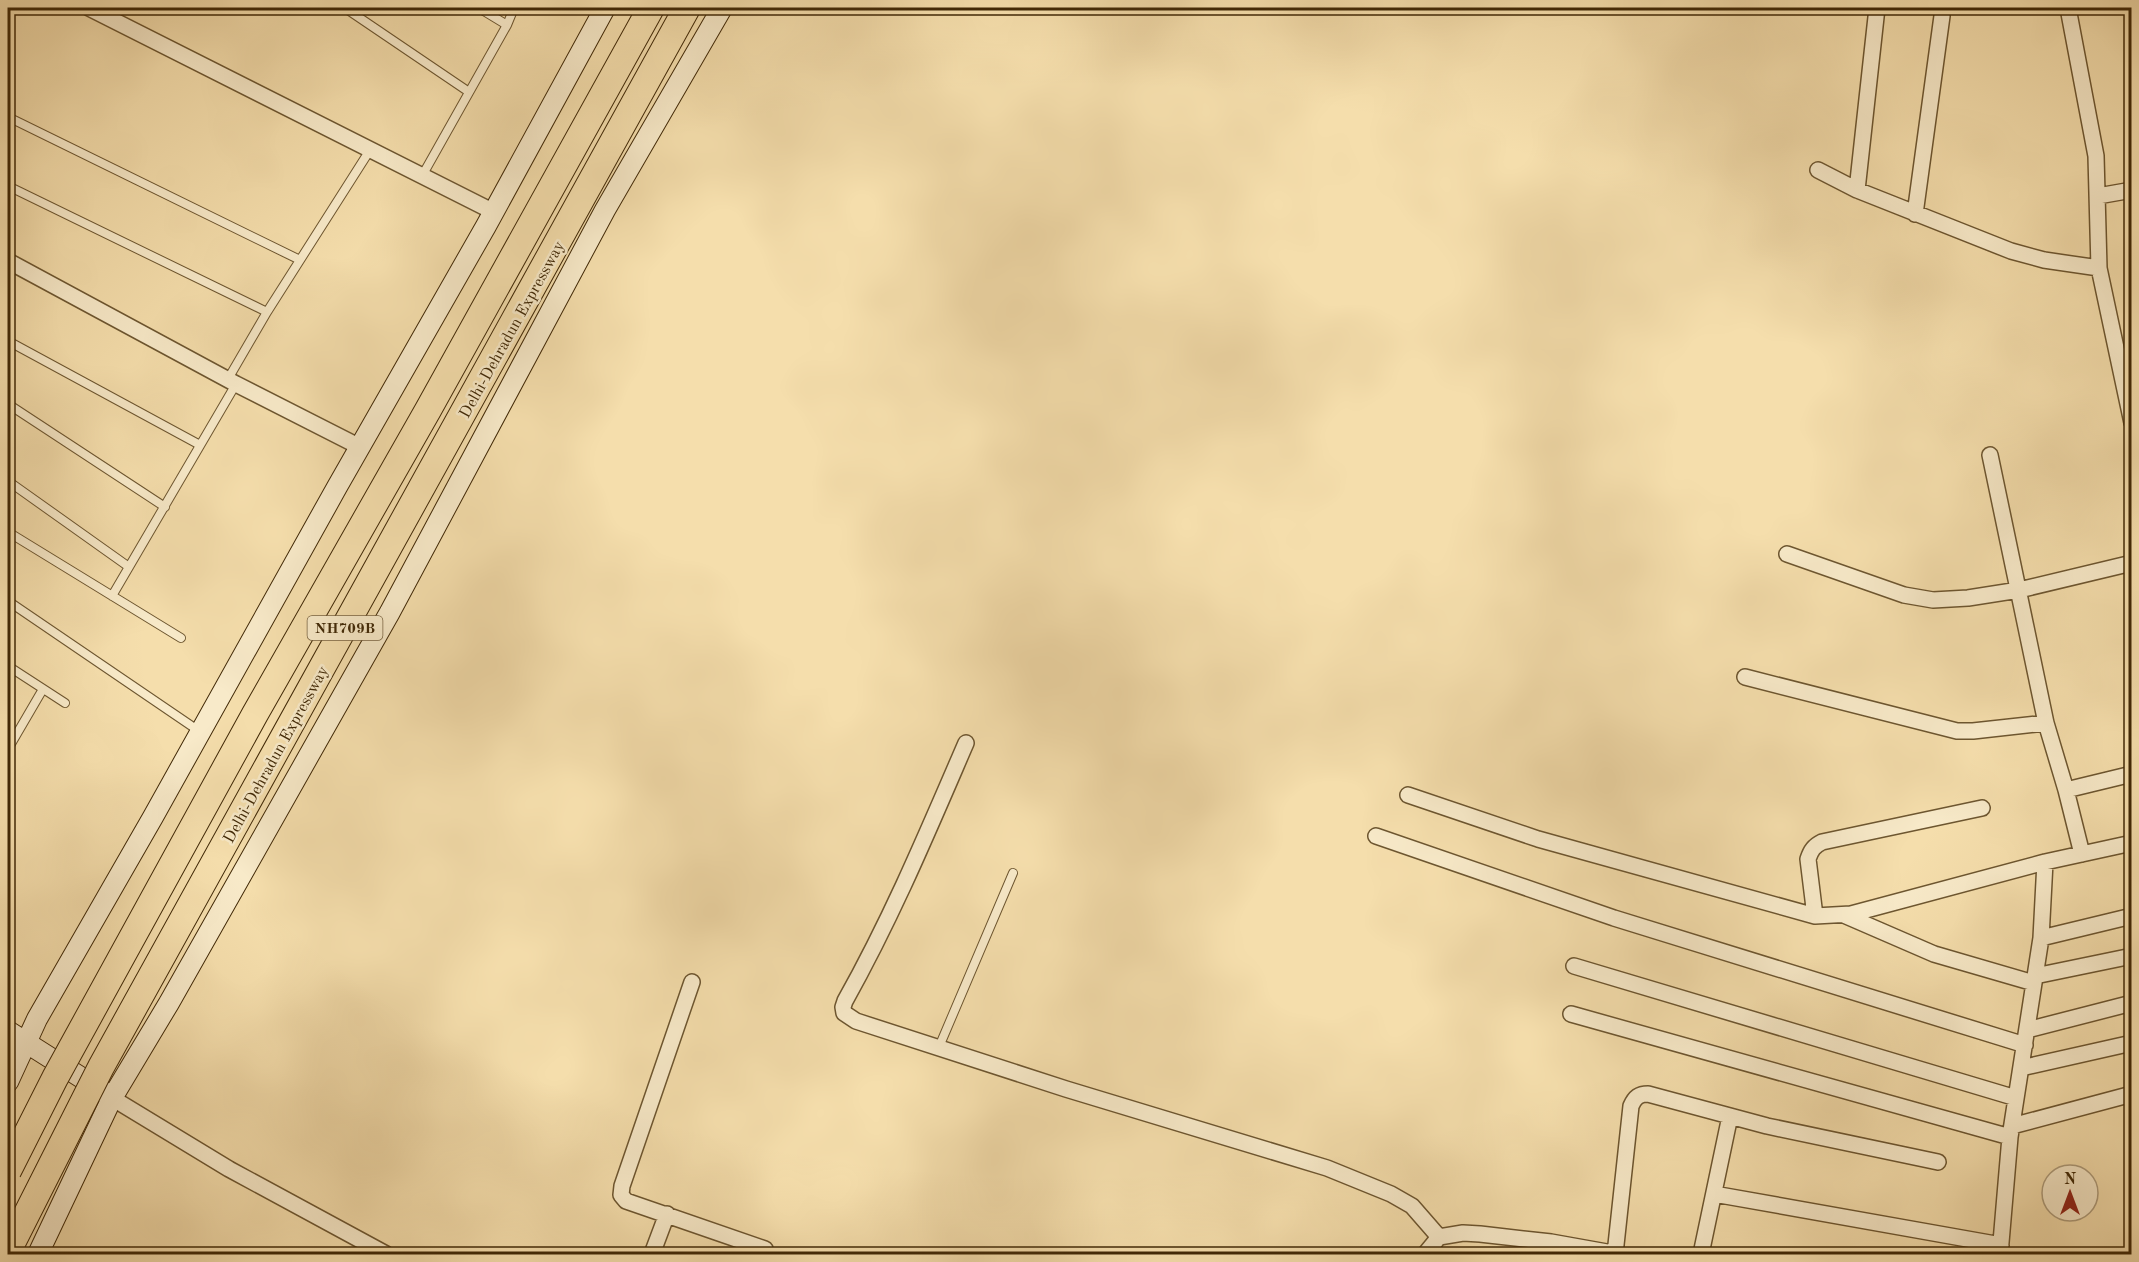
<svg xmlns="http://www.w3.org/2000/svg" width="2139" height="1262" font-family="'Old Standard TT',serif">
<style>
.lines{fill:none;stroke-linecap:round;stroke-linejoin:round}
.lane-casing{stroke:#6d5630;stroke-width:10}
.street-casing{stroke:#6d5630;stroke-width:18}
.secondary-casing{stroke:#402806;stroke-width:22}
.lane{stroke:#f8eac9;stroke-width:8}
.street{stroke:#f8eac9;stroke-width:15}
.secondary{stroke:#f8eac9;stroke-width:20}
.highway-bridge-casing{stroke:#402806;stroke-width:28;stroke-linecap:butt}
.highway-bridge{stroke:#f5deac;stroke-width:26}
.labels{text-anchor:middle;stroke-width:5;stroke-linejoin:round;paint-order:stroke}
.shield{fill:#f8eac9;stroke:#776240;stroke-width:1.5}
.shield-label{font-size:15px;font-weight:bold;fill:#402806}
.street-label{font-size:16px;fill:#402806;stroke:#f8eac9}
</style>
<rect width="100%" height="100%" fill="#f5deac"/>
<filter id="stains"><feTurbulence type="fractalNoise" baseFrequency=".00333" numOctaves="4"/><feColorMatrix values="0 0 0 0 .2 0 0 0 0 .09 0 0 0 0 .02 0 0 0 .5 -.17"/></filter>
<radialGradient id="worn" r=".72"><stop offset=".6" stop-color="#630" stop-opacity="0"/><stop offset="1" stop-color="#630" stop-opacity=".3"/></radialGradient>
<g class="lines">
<defs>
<path id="lane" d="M 345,8 L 469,92
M 479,8 L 507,25
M 8,117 L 300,260
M 422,176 L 507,25 L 514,8
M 8,186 L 267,312
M 8,341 L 200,445
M 228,379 L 267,312 L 370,150
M 8,404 L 165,507
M 8,481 L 129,567
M 8,532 L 181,638
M 112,596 L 236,384
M 8,601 L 199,731
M 8,666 L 65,703
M 8,749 L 43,689
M 939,1047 L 1013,873"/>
<path id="street" d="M 89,8 L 494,212
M 2068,8 L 2096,156 L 2099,268 L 2132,423
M 1818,170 L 1857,190 L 2011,251 L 2044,260 L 2099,268
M 1857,190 L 1877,8
M 2098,196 L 2132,190
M 1915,214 L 1942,16
M 8,261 L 236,384 L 360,447
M 1990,455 L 2046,723 L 2066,790 L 2082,854
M 1787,554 L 1904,595 L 1933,600 L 1968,598 L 2019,590 L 2132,563
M 1745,677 L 1957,731 L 1973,731 L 2046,723
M 966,743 C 928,831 892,917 845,1001 L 843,1007 L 844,1013 L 856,1021 L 1066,1089 L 1327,1168 L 1391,1194 L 1412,1206 L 1439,1237
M 2066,790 L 2132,774
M 1408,795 L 1538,839 L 1815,916 L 1851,914 L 2045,862 L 2132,843
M 1376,836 L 1614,918 L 2025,1045
M 1844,915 L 1934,954 L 2034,983
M 1815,916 L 1808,859 C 1811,850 1814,846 1822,842 L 1982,808
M 2041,938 L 2132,916
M 1574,966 L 2016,1098
M 2035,976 L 2132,956
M 692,982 L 622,1186 L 621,1195 L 626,1201 L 765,1249
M 1571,1014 L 2010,1137
M 2027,1030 L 2132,1003
M 2021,1068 L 2132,1043
M 112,1098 L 229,1169 L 386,1254
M 2012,1126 L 2132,1094
M 1714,1194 L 2001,1245
M 652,1254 L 667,1214
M 1425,1254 L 1439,1237 L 1463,1233 L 1480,1234 L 1551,1242 L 1618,1254
M 1615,1254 L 1631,1106 C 1635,1097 1639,1094 1648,1094 L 1767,1126 L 1938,1162
M 1701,1254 L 1730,1116
M 2000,1254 L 2010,1137 L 2041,938 L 2045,862"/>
<path id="secondary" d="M 8,1031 L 104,1092
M 8,1082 L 37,1019 L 153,817 L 337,487 L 486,226 L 605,8
M 38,1254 L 112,1098 L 169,1003 L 390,612 L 605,210 L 722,8"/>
</defs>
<use href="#lane" class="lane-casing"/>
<use href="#street" class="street-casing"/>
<use href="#secondary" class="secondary-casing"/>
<use href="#lane" class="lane"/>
<use href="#street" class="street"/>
<use href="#secondary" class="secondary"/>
<defs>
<path id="highway-bridge" d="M 8,1171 L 55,1078 L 255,714 L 428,410 L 651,8
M 8,1251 L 101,1067 L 687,8"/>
</defs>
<use href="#highway-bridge" class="highway-bridge-casing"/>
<use href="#highway-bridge" class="highway-bridge"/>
</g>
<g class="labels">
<rect class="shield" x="307.5" y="616" width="75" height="24" rx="4.5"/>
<g class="shield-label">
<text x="345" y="633">NH709B</text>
</g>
<g class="street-label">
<text transform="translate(511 329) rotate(-61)" y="6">Delhi-Dehradun Expressway</text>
<text transform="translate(275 754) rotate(-61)" y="6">Delhi-Dehradun Expressway</text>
</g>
</g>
<rect width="2139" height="1262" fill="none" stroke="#f5deac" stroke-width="30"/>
<rect x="9" y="9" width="2121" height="1244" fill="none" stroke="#402806" stroke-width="3"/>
<rect x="15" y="15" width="2109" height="1232" fill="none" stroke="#402806" stroke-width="1.5"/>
<g transform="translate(2070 1193)"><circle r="28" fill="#f8eac9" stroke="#ae9c7b" stroke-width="1.5"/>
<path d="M0-4.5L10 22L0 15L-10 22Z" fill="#8f2418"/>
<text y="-9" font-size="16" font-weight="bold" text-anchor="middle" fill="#402806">N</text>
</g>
<rect width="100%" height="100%" filter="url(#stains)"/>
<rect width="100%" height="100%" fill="url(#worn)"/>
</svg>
